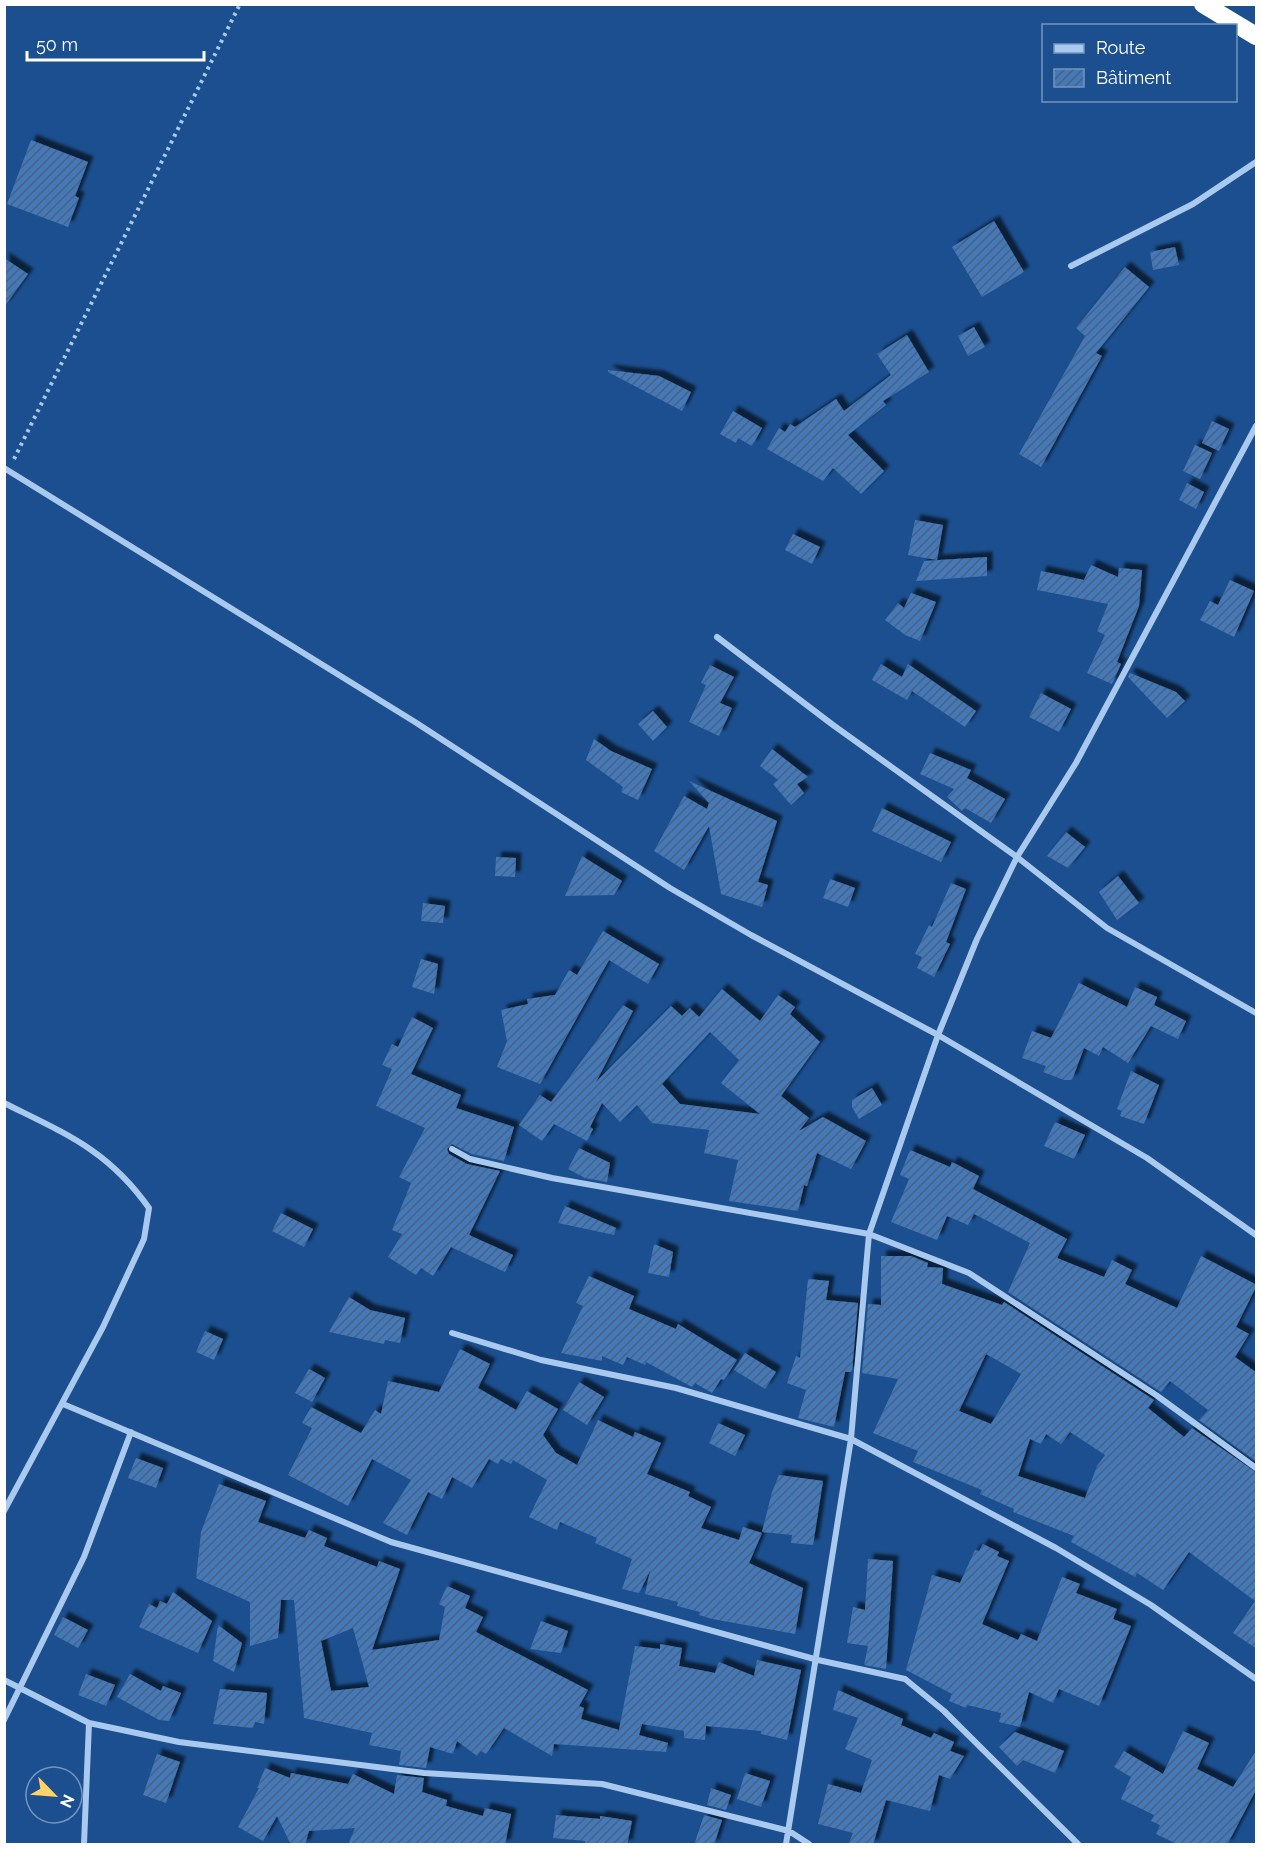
<svg xmlns="http://www.w3.org/2000/svg" width="1261" height="1849" font-family="Raleway,sans-serif">
<style>
.building{fill:url(#building-hatch);fill-rule:evenodd;filter:url(#shadow)}
.lines{fill:none;stroke-linecap:round;stroke-linejoin:round}
.path{stroke:#a9c9ee;stroke-width:4;stroke-dasharray:3 4.5;stroke-linecap:butt}
.street{stroke:#a9c9ee;stroke-width:6}
.highway{stroke:#fff;stroke-width:18}
</style>
<defs>
<pattern id="building-hatch" width="6" height="6" patternUnits="userSpaceOnUse" patternTransform="scale(1.5)"><rect width="6" height="6" fill="#4478b7"/><path d="M-1 1l2-2M0 6l6-6M5 7l2-2" fill="none" stroke="#486282"/></pattern>
<filter id="shadow"><feDropShadow dx="5.5" dy="-5.5" stdDeviation="1.5" flood-color="#0009"/></filter>
</defs>
<rect width="100%" height="100%" fill="#1b4f8f"/>
<path class="building" d="M 31,140 L 88,162 L 75,196 L 79,198 L 68,227 L 7,204 Z
M 994,221 L 1024,272 L 982,297 L 952,247 Z
M 1175,247 L 1179,265 L 1153,270 L 1150,252 Z
M 4,258 L 28,274 L 4,307 Z
M 1125,267 L 1149,287 L 1096,353 L 1102,356 L 1041,467 L 1019,454 L 1085,336 L 1076,328 Z
M 974,327 L 985,347 L 968,356 L 958,336 Z
M 907,335 L 929,372 L 883,401 L 886,405 L 848,435 L 884,471 L 861,494 L 833,468 L 823,481 L 767,449 L 779,428 L 785,432 L 790,424 L 795,427 L 836,399 L 844,411 L 891,375 L 877,354 Z
M 608,370 L 659,376 L 691,392 L 682,411 L 608,372 Z
M 733,411 L 762,428 L 752,446 L 738,438 L 736,443 L 720,434 Z
M 1212,421 L 1229,429 L 1219,451 L 1202,443 Z
M 1195,445 L 1212,453 L 1200,479 L 1183,471 Z
M 1187,483 L 1204,492 L 1196,509 L 1179,500 Z
M 915,520 L 943,525 L 937,560 L 908,555 Z
M 793,534 L 820,547 L 812,564 L 785,550 Z
M 987,557 L 987,576 L 916,581 L 924,561 Z
M 1091,565 L 1118,577 L 1119,568 L 1142,570 L 1139,606 L 1117,662 L 1121,664 L 1112,684 L 1087,673 L 1105,635 L 1097,631 L 1108,604 L 1037,590 L 1041,571 L 1084,580 Z
M 1230,580 L 1254,591 L 1234,637 L 1200,620 L 1210,601 L 1218,605 Z
M 911,593 L 936,602 L 920,641 L 905,635 L 885,620 L 898,603 L 904,608 Z
M 881,664 L 902,677 L 908,664 L 976,711 L 965,727 L 912,691 L 907,700 L 872,680 Z
M 710,665 L 734,677 L 720,703 L 732,708 L 719,736 L 689,722 L 706,685 L 701,683 Z
M 1130,673 L 1176,692 L 1185,701 L 1167,718 L 1128,677 Z
M 1041,693 L 1071,709 L 1059,732 L 1029,717 Z
M 653,711 L 667,727 L 653,741 L 638,724 Z
M 594,739 L 611,751 L 652,769 L 638,800 L 621,792 L 623,787 L 586,760 Z
M 772,749 L 808,777 L 797,784 L 804,793 L 791,805 L 773,784 L 778,780 L 760,766 Z
M 930,753 L 971,770 L 967,778 L 1005,799 L 991,823 L 965,808 L 962,811 L 947,797 L 954,789 L 920,774 Z
M 689,781 L 777,821 L 758,882 L 768,885 L 762,907 L 721,894 L 709,826 L 684,870 L 654,851 L 684,796 L 707,809 L 709,803 Z
M 882,808 L 951,842 L 941,862 L 872,831 Z
M 1066,832 L 1085,847 L 1068,868 L 1047,856 Z
M 582,856 L 622,881 L 614,895 L 565,896 Z
M 496,857 L 516,858 L 515,877 L 495,876 Z
M 1118,876 L 1139,903 L 1117,920 L 1099,892 Z
M 830,879 L 855,888 L 848,907 L 823,898 Z
M 951,883 L 966,889 L 946,942 L 950,944 L 934,977 L 917,968 L 922,957 L 915,954 L 929,925 L 932,927 Z
M 423,903 L 445,906 L 443,923 L 421,921 Z
M 603,931 L 659,964 L 648,984 L 609,960 L 540,1084 L 497,1067 L 507,1041 L 501,1010 L 528,1004 L 527,999 L 555,995 L 569,970 L 577,975 Z
M 421,959 L 438,964 L 434,994 L 412,987 Z
M 1079,983 L 1127,1007 L 1135,987 L 1157,997 L 1154,1005 L 1186,1021 L 1178,1039 L 1151,1026 L 1128,1063 L 1103,1047 L 1099,1056 L 1084,1048 L 1072,1080 L 1064,1080 L 1043,1072 L 1046,1066 L 1022,1058 L 1032,1031 L 1051,1038 Z
M 722,989 L 760,1021 L 778,995 L 795,1007 L 790,1014 L 820,1042 L 781,1096 L 809,1118 L 799,1131 L 823,1117 L 866,1141 L 851,1169 L 817,1153 L 807,1186 L 804,1185 L 798,1211 L 729,1201 L 738,1160 L 704,1153 L 709,1130 L 652,1123 L 637,1105 L 620,1122 L 602,1103 L 590,1127 L 593,1129 L 587,1141 L 554,1124 L 542,1141 L 519,1125 L 540,1095 L 551,1102 L 623,1005 L 633,1011 L 596,1082 L 671,1006 L 682,1016 L 690,1008 L 699,1017 ZM 710,1032 L 739,1060 L 721,1083 L 760,1114 L 680,1104 L 662,1084 Z
M 412,1017 L 433,1028 L 411,1074 L 461,1095 L 456,1108 L 514,1127 L 504,1161 L 472,1154 L 452,1144 L 447,1149 L 449,1154 L 467,1164 L 500,1171 L 469,1235 L 513,1255 L 505,1272 L 451,1247 L 433,1276 L 421,1268 L 416,1275 L 388,1257 L 402,1234 L 392,1230 L 411,1183 L 399,1177 L 425,1128 L 376,1106 L 392,1069 L 382,1065 L 392,1044 L 398,1047 Z
M 1131,1071 L 1159,1085 L 1144,1124 L 1120,1116 L 1122,1111 L 1117,1109 Z
M 872,1088 L 882,1105 L 859,1119 L 852,1107 L 852,1100 Z
M 1055,1122 L 1085,1135 L 1074,1159 L 1044,1146 Z
M 579,1148 L 610,1163 L 607,1182 L 585,1178 L 568,1169 Z
M 910,1150 L 950,1167 L 952,1162 L 979,1176 L 973,1189 L 1067,1239 L 1057,1258 L 1104,1277 L 1112,1260 L 1132,1270 L 1125,1284 L 1177,1308 L 1201,1256 L 1257,1285 L 1236,1327 L 1249,1334 L 1235,1357 L 1257,1373 L 1257,1462 L 1199,1420 L 1208,1410 L 1170,1381 L 1161,1392 L 1008,1292 L 1030,1243 L 974,1214 L 968,1225 L 947,1216 L 937,1240 L 891,1222 L 909,1179 L 900,1175 Z
M 565,1206 L 616,1228 L 614,1235 L 558,1223 Z
M 281,1213 L 313,1229 L 304,1247 L 272,1231 Z
M 654,1244 L 673,1252 L 669,1277 L 648,1273 Z
M 881,1256 L 911,1256 L 928,1263 L 927,1267 L 943,1268 L 942,1284 L 1002,1305 L 1004,1302 L 1154,1400 L 1148,1408 L 1184,1437 L 1192,1428 L 1257,1473 L 1257,1649 L 1233,1633 L 1255,1601 L 1189,1552 L 1163,1590 L 1137,1573 L 1135,1577 L 1071,1542 L 1074,1536 L 1013,1512 L 1014,1509 L 980,1494 L 982,1490 L 913,1462 L 918,1451 L 873,1433 L 898,1379 L 862,1373 L 868,1304 L 881,1305 ZM 986,1354 L 1021,1374 L 991,1424 L 959,1411 ZM 1070,1432 L 1105,1455 L 1097,1466 L 1085,1498 L 1018,1476 L 1030,1439 L 1041,1444 L 1046,1434 L 1061,1444 Z
M 589,1276 L 634,1296 L 629,1309 L 676,1329 L 678,1324 L 737,1360 L 724,1380 L 721,1379 L 712,1393 L 695,1383 L 692,1387 L 646,1362 L 645,1365 L 627,1357 L 623,1365 L 602,1356 L 602,1361 L 561,1353 L 583,1306 L 576,1303 Z
M 808,1279 L 829,1281 L 826,1300 L 858,1303 L 852,1372 L 845,1372 L 834,1427 L 798,1418 L 806,1390 L 787,1383 L 796,1356 L 800,1358 Z
M 349,1297 L 370,1310 L 405,1318 L 400,1343 L 385,1340 L 384,1344 L 329,1332 Z
M 205,1331 L 223,1339 L 214,1360 L 196,1352 Z
M 460,1349 L 490,1364 L 478,1388 L 516,1410 L 527,1391 L 558,1409 L 543,1435 L 556,1453 L 577,1465 L 598,1420 L 633,1437 L 635,1432 L 661,1443 L 647,1474 L 690,1492 L 688,1496 L 711,1507 L 701,1528 L 739,1540 L 743,1527 L 762,1533 L 749,1563 L 803,1588 L 795,1634 L 712,1619 L 699,1615 L 700,1612 L 677,1606 L 678,1602 L 645,1594 L 650,1571 L 639,1593 L 622,1589 L 632,1559 L 595,1543 L 597,1538 L 560,1522 L 557,1530 L 529,1517 L 547,1480 L 513,1460 L 511,1464 L 501,1459 L 498,1464 L 489,1459 L 472,1488 L 452,1477 L 442,1499 L 428,1492 L 407,1535 L 383,1523 L 411,1480 L 372,1459 L 348,1506 L 288,1475 L 312,1428 L 302,1423 L 311,1407 L 361,1433 L 375,1410 L 381,1414 L 388,1381 L 439,1392 Z
M 745,1353 L 776,1372 L 765,1389 L 734,1370 Z
M 309,1369 L 325,1378 L 312,1402 L 295,1393 Z
M 579,1382 L 604,1397 L 587,1425 L 563,1410 Z
M 718,1423 L 745,1435 L 735,1456 L 709,1443 Z
M 136,1458 L 163,1468 L 156,1488 L 128,1478 Z
M 779,1475 L 823,1481 L 813,1545 L 791,1543 L 792,1535 L 762,1532 L 772,1492 Z
M 219,1484 L 266,1501 L 258,1522 L 305,1538 L 309,1530 L 327,1538 L 324,1546 L 377,1567 L 379,1561 L 400,1569 L 372,1650 L 439,1640 L 445,1607 L 439,1604 L 447,1586 L 470,1596 L 465,1608 L 483,1617 L 476,1632 L 588,1690 L 579,1706 L 584,1708 L 581,1719 L 619,1730 L 635,1646 L 660,1649 L 660,1644 L 682,1648 L 679,1666 L 715,1673 L 719,1662 L 754,1676 L 757,1660 L 801,1670 L 787,1740 L 761,1734 L 761,1731 L 706,1726 L 705,1740 L 684,1738 L 684,1731 L 642,1724 L 639,1735 L 668,1743 L 666,1752 L 554,1744 L 552,1756 L 504,1728 L 486,1754 L 481,1751 L 477,1756 L 457,1741 L 453,1754 L 430,1747 L 426,1768 L 399,1765 L 401,1751 L 369,1745 L 372,1733 L 304,1718 L 294,1600 L 281,1600 L 278,1638 L 250,1646 L 250,1602 L 196,1578 L 201,1532 ZM 353,1628 L 369,1687 L 331,1691 L 321,1641 Z
M 983,1544 L 999,1552 L 997,1556 L 1009,1561 L 982,1624 L 1018,1640 L 1021,1634 L 1037,1641 L 1062,1577 L 1080,1584 L 1076,1593 L 1117,1609 L 1113,1619 L 1131,1626 L 1099,1706 L 1059,1689 L 1053,1703 L 1029,1692 L 1020,1727 L 999,1722 L 1001,1713 L 967,1705 L 966,1708 L 949,1701 L 952,1694 L 906,1670 L 932,1575 L 960,1583 L 975,1550 L 979,1551 Z
M 868,1559 L 893,1561 L 886,1669 L 864,1665 L 868,1646 L 847,1643 L 853,1607 L 865,1610 Z
M 173,1592 L 212,1621 L 198,1653 L 139,1627 L 149,1604 L 157,1608 L 160,1601 L 167,1604 Z
M 63,1617 L 88,1630 L 78,1648 L 54,1635 Z
M 541,1621 L 568,1631 L 561,1653 L 530,1649 Z
M 218,1625 L 242,1643 L 234,1672 L 213,1661 Z
M 86,1674 L 115,1685 L 106,1706 L 78,1695 Z
M 130,1674 L 161,1691 L 163,1686 L 181,1693 L 169,1721 L 159,1720 L 117,1697 Z
M 220,1689 L 267,1693 L 264,1724 L 255,1722 L 253,1728 L 213,1724 Z
M 838,1690 L 903,1719 L 901,1725 L 931,1738 L 934,1733 L 954,1742 L 950,1751 L 964,1756 L 950,1779 L 939,1775 L 930,1811 L 886,1800 L 873,1845 L 848,1845 L 853,1833 L 818,1824 L 828,1784 L 861,1793 L 872,1760 L 845,1749 L 858,1718 L 833,1710 Z
M 1183,1731 L 1209,1743 L 1197,1769 L 1233,1787 L 1257,1749 L 1257,1788 L 1227,1845 L 1179,1845 L 1156,1834 L 1160,1825 L 1151,1821 L 1154,1815 L 1121,1799 L 1131,1777 L 1114,1767 L 1124,1751 L 1163,1774 Z
M 1015,1732 L 1064,1751 L 1055,1773 L 1023,1760 L 1017,1766 L 999,1747 Z
M 157,1754 L 180,1762 L 166,1803 L 143,1795 Z
M 265,1768 L 290,1778 L 291,1773 L 348,1784 L 353,1774 L 394,1794 L 397,1775 L 424,1778 L 422,1792 L 447,1800 L 446,1806 L 483,1816 L 485,1808 L 511,1814 L 505,1845 L 348,1845 L 355,1828 L 309,1831 L 305,1845 L 291,1845 L 277,1816 L 263,1841 L 238,1827 L 259,1788 L 257,1788 Z
M 745,1773 L 770,1781 L 761,1807 L 737,1799 Z
M 711,1788 L 731,1795 L 726,1810 L 707,1805 Z
M 556,1815 L 600,1819 L 600,1816 L 632,1821 L 627,1845 L 585,1845 L 585,1841 L 553,1838 Z
M 704,1815 L 722,1820 L 714,1845 L 694,1845 Z"/>
<g class="lines">
<path class="path" d="M 14,459 L 240,4"/>
<path class="street" d="M 1071,266 L 1193,204 L 1256,162
M 4,468 L 415,722 L 670,888 L 751,935 L 938,1035 L 1147,1158 L 1256,1235
M 717,637 L 833,725 L 1017,857 L 1107,928 L 1256,1013
M 4,1103 C 66,1134 108,1150 149,1208 L 144,1239 L 103,1327 L 4,1511
M 452,1149 L 470,1159 L 552,1178 L 869,1234 L 969,1273 L 1156,1395 L 1256,1468
M 452,1333 L 541,1360 L 676,1388 L 851,1439 L 1056,1548 L 1151,1605 L 1256,1679
M 63,1404 L 391,1542 L 818,1660 L 905,1679 L 944,1711 L 1078,1844
M 4,1680 L 89,1723 L 179,1742 L 424,1773 L 602,1784 L 789,1831 L 809,1844
M 4,1720 L 84,1557 L 131,1432
M 84,1844 L 89,1723
M 786,1844 L 851,1439 L 869,1234 L 938,1035 L 977,939 L 1017,857 L 1076,763 L 1256,426"/>
<path class="highway" d="M 1203,4 L 1256,36"/>
</g>
<rect width="1261" height="1849" fill="none" stroke="#ffffff" stroke-width="12"/>
<rect x="1042" y="24" width="195" height="78" fill="#1b4f8f" stroke="#7695bc" stroke-width="1.5"/>
<rect x="1054" y="44" width="30" height="9" fill="#a9c9ee" stroke="#7695bc" stroke-width="1.5"/>
<text x="1096" y="54" font-size="18" fill="#ffffff">Route</text>
<rect x="1054" y="69" width="30" height="18" fill="url(#building-hatch)" stroke="#7695bc" stroke-width="1.5"/>
<text x="1096" y="84" font-size="18" fill="#ffffff">Bâtiment</text>
<g transform="translate(54 1795) rotate(115)"><circle r="28" fill="#1b4f8f" stroke="#7695bc" stroke-width="1.5"/>
<path d="M0-4.5L10 22L0 15L-10 22Z" fill="#ffd166"/>
<text y="-9" font-size="16" font-weight="bold" text-anchor="middle" fill="#ffffff">N</text>
</g>
<path d="M27 51v9h177v-9" fill="none" stroke="#ffffff" stroke-width="3"/>
<text x="36" y="51" font-size="18" fill="#ffffff" stroke="#1b4f8f" stroke-width="4.5" paint-order="stroke">50 m</text>
</svg>
